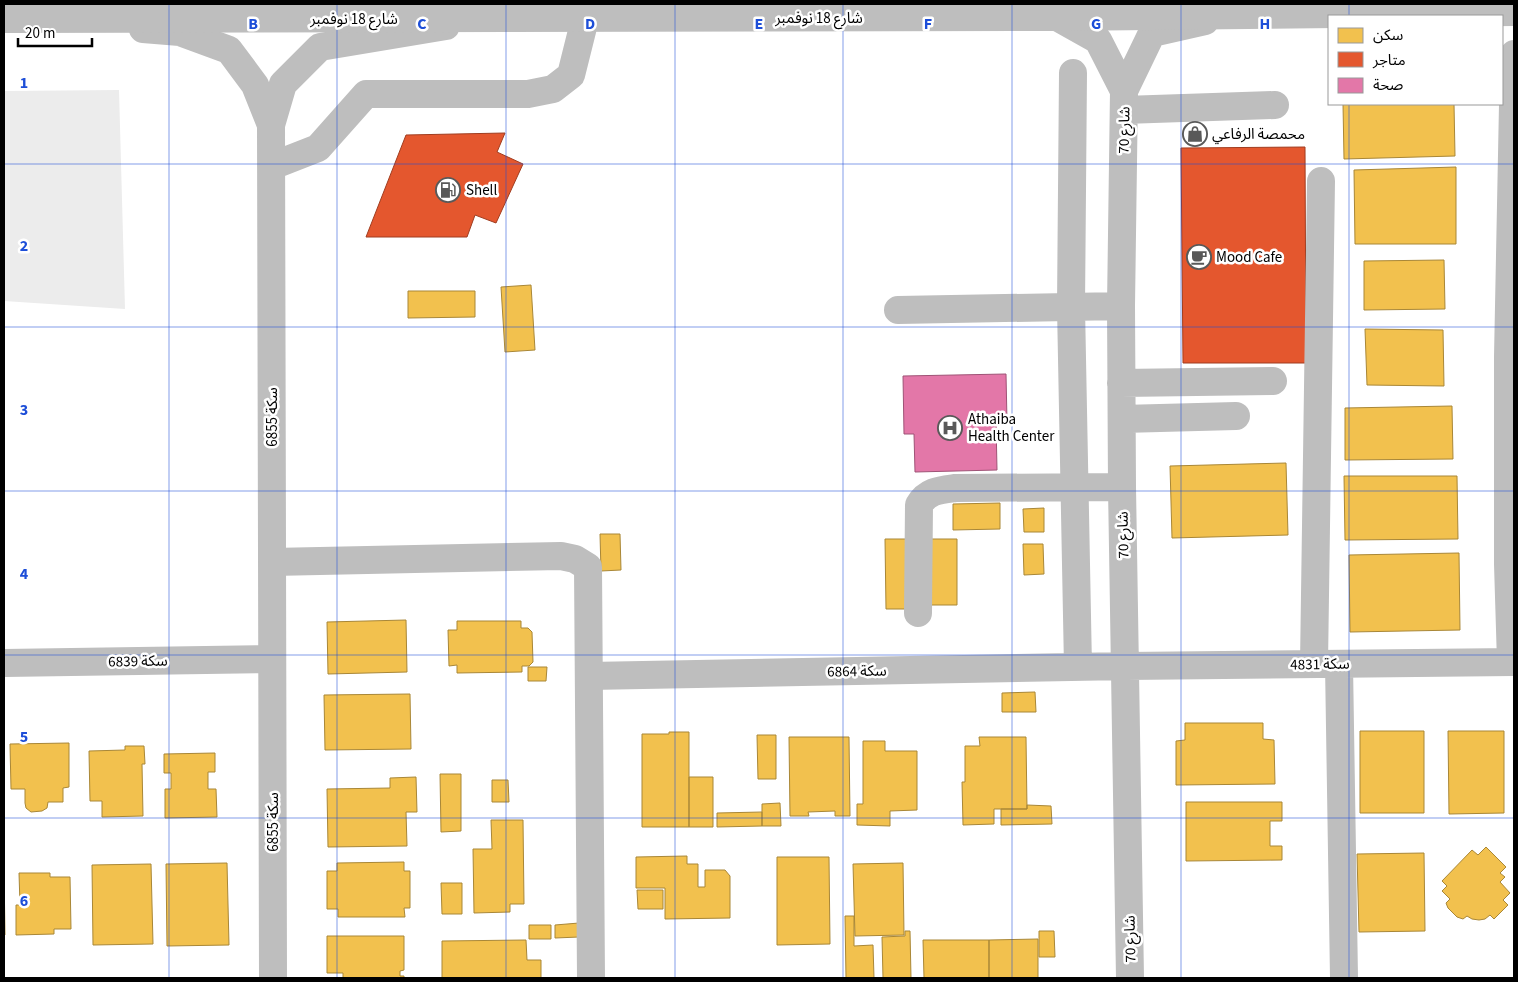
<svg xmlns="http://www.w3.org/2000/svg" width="1518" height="982" font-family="'Source Sans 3','Noto Sans Arabic',sans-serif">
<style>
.green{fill:#ececec}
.homes{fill:#f2c14e;stroke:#a98737}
.shops{fill:#e4572e;stroke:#a03d20}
.health{fill:#e377a8;stroke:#9f5376}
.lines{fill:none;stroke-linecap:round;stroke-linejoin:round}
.minor{stroke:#bebebe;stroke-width:28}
.major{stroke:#bebebe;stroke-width:28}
.grid{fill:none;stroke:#1d4ed8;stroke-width:1;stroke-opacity:0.55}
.labels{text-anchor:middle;stroke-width:5;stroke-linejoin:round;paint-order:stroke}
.street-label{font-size:15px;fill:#000;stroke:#fff}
.poi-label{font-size:15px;fill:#000;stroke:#fff;text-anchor:start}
.grid-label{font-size:16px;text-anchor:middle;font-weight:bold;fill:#1d4ed8;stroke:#fff;stroke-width:5;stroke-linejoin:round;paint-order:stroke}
</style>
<rect width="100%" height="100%" fill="#fff"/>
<path class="green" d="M 119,90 L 125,309 L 4,301 L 4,91 Z"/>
<path class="homes" d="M 1343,104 L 1454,104 L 1455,156 L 1344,159 Z
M 1456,167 L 1456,244 L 1355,244 L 1354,170 Z
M 1444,260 L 1445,309 L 1364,310 L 1364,261 Z
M 531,285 L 535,350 L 505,352 L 501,287 Z
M 408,291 L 475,291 L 475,317 L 408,318 Z
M 1365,329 L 1443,330 L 1444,386 L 1367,385 Z
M 1452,406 L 1453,459 L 1345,460 L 1345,408 Z
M 1286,463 L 1288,535 L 1172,538 L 1170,466 Z
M 1344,476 L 1457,476 L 1458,539 L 1345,540 Z
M 1000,503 L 1000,529 L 953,530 L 953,504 Z
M 1044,508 L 1044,532 L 1024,532 L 1023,509 Z
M 600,534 L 620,534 L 621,570 L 601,571 Z
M 885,539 L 906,539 L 907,609 L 886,609 Z
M 928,539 L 957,539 L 957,605 L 929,605 Z
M 1023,544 L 1043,544 L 1044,574 L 1024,575 Z
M 1459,553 L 1460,630 L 1350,632 L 1349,555 Z
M 406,620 L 407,672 L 328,674 L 327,622 Z
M 457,621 L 521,621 L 521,628 L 528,628 L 532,632 L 533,662 L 529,666 L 522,666 L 522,672 L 457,673 L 457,665 L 449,666 L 448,630 L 457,630 Z
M 528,667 L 547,667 L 546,681 L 528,681 Z
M 1035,692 L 1036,712 L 1002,712 L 1002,693 Z
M 410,694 L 411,749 L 325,750 L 324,695 Z
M 1185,723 L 1263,723 L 1263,739 L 1274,740 L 1275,784 L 1176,785 L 1176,741 L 1185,740 Z
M 1360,731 L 1424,731 L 1424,813 L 1360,813 Z
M 1448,731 L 1504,731 L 1504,813 L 1449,814 Z
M 669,732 L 689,732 L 689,827 L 642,827 L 642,734 L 669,734 Z
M 757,735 L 776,735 L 776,779 L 758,779 Z
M 789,737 L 849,737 L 850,816 L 835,816 L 835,811 L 808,812 L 809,816 L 790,816 Z
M 979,737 L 1026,737 L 1027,809 L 994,809 L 994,824 L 963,825 L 962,782 L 965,782 L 965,746 L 980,746 Z
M 863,741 L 885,741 L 885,751 L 917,751 L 917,810 L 890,811 L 890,826 L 857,825 L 857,804 L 863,804 Z
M 69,743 L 69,787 L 63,788 L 63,802 L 48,802 L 47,808 L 42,811 L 31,812 L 26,808 L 25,803 L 25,789 L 11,789 L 10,744 Z
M 125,746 L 144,746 L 145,764 L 142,764 L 143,816 L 102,817 L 102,801 L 90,801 L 89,751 L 125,750 Z
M 215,753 L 215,772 L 208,772 L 208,789 L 216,789 L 217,817 L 165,818 L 165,789 L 171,789 L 171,773 L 164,773 L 164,754 Z
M 440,774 L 461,774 L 461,831 L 441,832 Z
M 416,777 L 417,812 L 406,812 L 407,846 L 328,847 L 327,789 L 390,788 L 390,778 Z
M 689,777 L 713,777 L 713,827 L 689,827 Z
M 492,780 L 508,780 L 509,802 L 492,802 Z
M 1186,802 L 1282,802 L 1282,821 L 1270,821 L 1270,846 L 1282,846 L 1282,860 L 1186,861 Z
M 780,803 L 781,826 L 762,826 L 762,804 Z
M 1027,805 L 1051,806 L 1052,824 L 1001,825 L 1001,809 L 1027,809 Z
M 762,812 L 762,826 L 717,827 L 717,813 Z
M 491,820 L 523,820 L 524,904 L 510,904 L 510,912 L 474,913 L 473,849 L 492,849 Z
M 1486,847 L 1506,867 L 1500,873 L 1505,877 L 1500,882 L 1510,893 L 1503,900 L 1508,905 L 1494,919 L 1490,915 L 1485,919 L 1479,920 L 1472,919 L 1467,916 L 1463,919 L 1457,917 L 1448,908 L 1446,903 L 1450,899 L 1442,891 L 1447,886 L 1442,881 L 1472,850 L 1478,855 Z
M 1424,853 L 1425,931 L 1359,932 L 1357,854 Z
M 687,856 L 687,864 L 698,864 L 698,887 L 705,887 L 705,870 L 725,870 L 730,876 L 730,918 L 665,919 L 665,888 L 636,888 L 636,857 Z
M 777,857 L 829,857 L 830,944 L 777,945 Z
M 404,862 L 404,871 L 410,871 L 410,908 L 404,908 L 405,917 L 338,917 L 338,909 L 327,909 L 327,871 L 337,871 L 337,863 Z
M 227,863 L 229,945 L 167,946 L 166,864 Z
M 903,863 L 904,935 L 855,936 L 853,864 Z
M 151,864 L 153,944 L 93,945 L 92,865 Z
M 4,871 L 5,935 L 4,935 Z
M 19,873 L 50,873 L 50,877 L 70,877 L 71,929 L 54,929 L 54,934 L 16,935 L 16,905 L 20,905 Z
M 441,883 L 462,883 L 462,914 L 442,914 Z
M 637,890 L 663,890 L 663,909 L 638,909 Z
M 845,916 L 854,916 L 854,946 L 873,945 L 874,978 L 846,978 Z
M 579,923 L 579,937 L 555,938 L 555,925 Z
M 529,925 L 551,925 L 551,939 L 529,939 Z
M 905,931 L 910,931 L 911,978 L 883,978 L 882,937 L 905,936 Z
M 1039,931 L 1054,931 L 1055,957 L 1039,957 Z
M 327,936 L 404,936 L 404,970 L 400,971 L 400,976 L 404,976 L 404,978 L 343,978 L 343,973 L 327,973 Z
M 1038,939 L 1038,978 L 989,978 L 989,940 Z
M 526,940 L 527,960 L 541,960 L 541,978 L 442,978 L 442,941 Z
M 923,940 L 989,940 L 989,978 L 924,978 Z"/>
<path class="shops" d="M 505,133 L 497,152 L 523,164 L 496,223 L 475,215 L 467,237 L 366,237 L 406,135 Z
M 1305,147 L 1306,363 L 1183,363 L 1181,148 Z"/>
<path class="health" d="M 1006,374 L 1007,422 L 996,422 L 997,470 L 915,472 L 914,434 L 904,434 L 903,376 Z"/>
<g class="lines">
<path class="minor" d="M 1057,17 L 1098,40 L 1124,91
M 143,29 L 180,32 L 229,50 L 255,85 L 271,125
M 1073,73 L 1071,307 L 1078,667
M 1124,110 L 1275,105
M 272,166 L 318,148 L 366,94 L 528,94 L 553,89 L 571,75 L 585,19
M 898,310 L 1121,306
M 1121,383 L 1273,381
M 1122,419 L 1236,416
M 272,562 L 561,556 L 575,559 L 588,567 L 591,978
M 918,613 L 919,505 C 927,491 940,490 955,488 L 1122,487
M 1511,662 L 1508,564 L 1508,357 L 1514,54
M 4,663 L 272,659
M 1314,664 L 1321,181
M 1339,664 L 1344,978
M 589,676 L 1126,666 L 1514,662
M 273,978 L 271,125 L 283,84 L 320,47 L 446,26
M 1130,978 L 1122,487 L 1121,306 L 1124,91 L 1152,33 L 1205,21"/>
<path class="major" d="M 4,19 L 1057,17 L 1514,12"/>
</g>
<path class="grid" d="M 169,4 L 169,978M 337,4 L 337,978M 506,4 L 506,978M 675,4 L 675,978M 843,4 L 843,978M 1012,4 L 1012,978M 1181,4 L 1181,978M 1349,4 L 1349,16M 1349,104 L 1349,978M 4,164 L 1514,164M 4,327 L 1514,327M 4,491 L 1514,491M 4,655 L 1514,655M 4,818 L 1514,818"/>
<defs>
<symbol id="shop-ring" viewBox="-11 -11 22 22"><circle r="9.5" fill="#fff" stroke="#595959" stroke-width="1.5"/><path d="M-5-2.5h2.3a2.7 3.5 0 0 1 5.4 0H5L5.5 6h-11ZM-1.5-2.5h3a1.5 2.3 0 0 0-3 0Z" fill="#595959"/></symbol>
<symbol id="fuel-ring" viewBox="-11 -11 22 22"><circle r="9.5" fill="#fff" stroke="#595959" stroke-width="1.5"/><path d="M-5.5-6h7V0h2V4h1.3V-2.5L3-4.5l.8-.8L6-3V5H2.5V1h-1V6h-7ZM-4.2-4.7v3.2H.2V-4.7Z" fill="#595959"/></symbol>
<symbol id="cafe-ring" viewBox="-11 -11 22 22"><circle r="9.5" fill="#fff" stroke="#595959" stroke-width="1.5"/><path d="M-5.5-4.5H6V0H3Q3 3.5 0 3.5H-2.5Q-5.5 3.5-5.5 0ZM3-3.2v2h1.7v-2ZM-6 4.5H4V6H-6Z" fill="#595959"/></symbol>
<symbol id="hospital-ring" viewBox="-11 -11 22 22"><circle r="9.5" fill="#fff" stroke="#595959" stroke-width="1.5"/><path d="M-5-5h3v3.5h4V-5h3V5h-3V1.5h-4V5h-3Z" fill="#595959"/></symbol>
</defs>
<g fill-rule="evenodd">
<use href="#shop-ring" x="1181" y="120" width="28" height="28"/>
<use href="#fuel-ring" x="434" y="176" width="28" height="28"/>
<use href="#cafe-ring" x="1185" y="243" width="28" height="28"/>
<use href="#hospital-ring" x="936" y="414" width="28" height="28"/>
</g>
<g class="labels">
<g class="street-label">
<text x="819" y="23">شارع 18 نوفمبر</text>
<text x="354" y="24">شارع 18 نوفمبر</text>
<text transform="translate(1124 130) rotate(-89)" y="5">شارع 70</text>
<text transform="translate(272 417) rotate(-90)" y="5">سكة 6855</text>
<text transform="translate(1123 535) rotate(-91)" y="5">شارع 70</text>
<text transform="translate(138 661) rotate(-1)" y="5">سكة 6839</text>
<text transform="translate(1320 664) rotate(-1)" y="5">سكة 4831</text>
<text transform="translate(857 671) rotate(-1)" y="5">سكة 6864</text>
<text transform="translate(273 822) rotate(-90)" y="5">سكة 6855</text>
<text transform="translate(1130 939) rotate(-91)" y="5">شارع 70</text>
</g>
<g class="poi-label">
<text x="1212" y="139">محمصة الرفاعي</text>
<text x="466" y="195">Shell</text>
<text x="1216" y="262">Mood Cafe</text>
<text x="968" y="424">Athaiba<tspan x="968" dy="17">Health Center</tspan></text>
</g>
</g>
<g class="grid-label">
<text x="253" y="29">B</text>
<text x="422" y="29">C</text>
<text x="590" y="29">D</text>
<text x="759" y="29">E</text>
<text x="928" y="29">F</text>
<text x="1096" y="29">G</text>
<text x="1265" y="29">H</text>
<text x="24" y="88">1</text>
<text x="24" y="251">2</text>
<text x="24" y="415">3</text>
<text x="24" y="579">4</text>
<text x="24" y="742">5</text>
<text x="24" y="906">6</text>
</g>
<rect width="1518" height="982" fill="none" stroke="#000000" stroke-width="10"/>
<rect x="1328" y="15" width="175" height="90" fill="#ffffff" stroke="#999999"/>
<rect x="1338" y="28" width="25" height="15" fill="#f2c14e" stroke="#999999"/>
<text x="1373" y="40" font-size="15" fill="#000000">سكن</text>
<rect x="1338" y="52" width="25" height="15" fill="#e4572e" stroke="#999999"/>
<text x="1373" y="65" font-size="15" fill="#000000">متاجر</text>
<rect x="1338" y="78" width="25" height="15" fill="#e377a8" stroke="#999999"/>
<text x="1373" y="90" font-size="15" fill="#000000">صحة</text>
<path d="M18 38v8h74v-8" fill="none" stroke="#000000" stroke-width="2.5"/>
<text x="25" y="38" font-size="15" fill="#000000" stroke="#ffffff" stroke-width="4" paint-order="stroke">20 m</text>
</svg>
